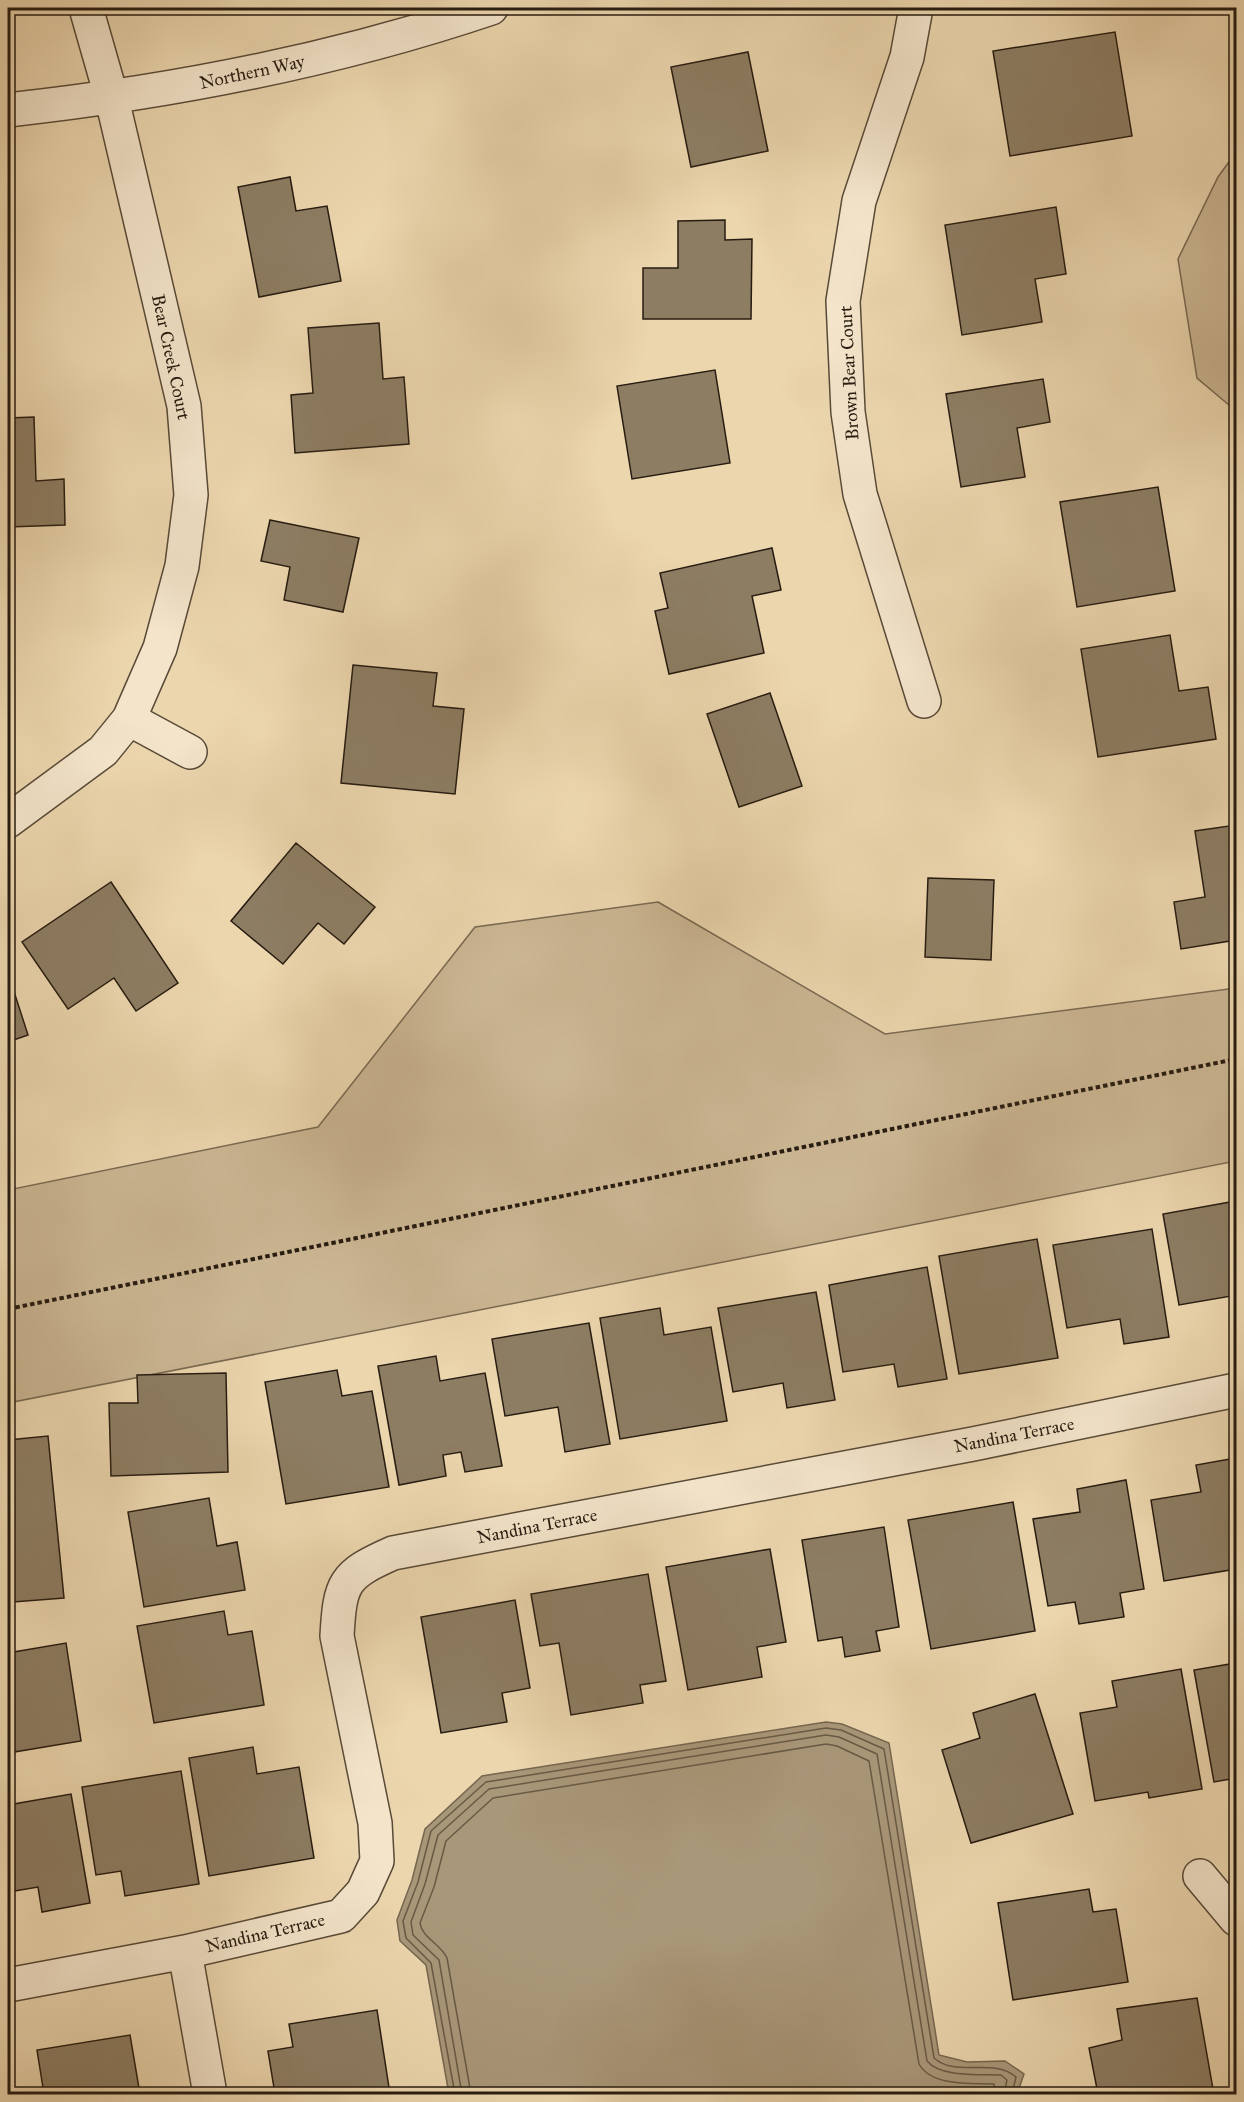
<svg xmlns="http://www.w3.org/2000/svg" width="1244" height="2102" font-family="'IM FELL Great Primer',serif">
<style>
.green{fill:#cbb693;stroke:#796952;stroke-width:1.5}
.water{fill:#a99779;stroke:#75664f;stroke-width:1.5}
.lines{fill:none;stroke-linecap:round;stroke-linejoin:round}
.shore{stroke:#685a45;stroke-width:1.5}
.building{fill:#8d7d63;stroke:#271c11;stroke-width:1.5}
.minor-casing{stroke:#584a38;stroke-width:36}
.path{stroke:#271c11;stroke-width:4;stroke-dasharray:4.5 3;stroke-linecap:butt}
.minor{stroke:#f3e4ca;stroke-width:33}
.labels{text-anchor:middle;stroke-width:6;stroke-linejoin:round;paint-order:stroke}
.street-label{font-size:18px;fill:#271c11;stroke:#f3e4ca}
</style>
<rect width="100%" height="100%" fill="#ecd6ae"/>
<filter id="stains"><feTurbulence type="fractalNoise" baseFrequency=".00333" numOctaves="4"/><feColorMatrix values="0 0 0 0 .2 0 0 0 0 .09 0 0 0 0 .02 0 0 0 .5 -.17"/></filter>
<radialGradient id="worn" r=".72"><stop offset=".6" stop-color="#630" stop-opacity="0"/><stop offset="1" stop-color="#630" stop-opacity=".3"/></radialGradient>
<path class="green" d="M 1236,152 L 1236,411 L 1197,378 L 1178,259 L 1218,177 Z
M 658,902 L 885,1034 L 1236,988 L 1236,1161 L 8,1403 L 8,1190 L 318,1127 L 475,927 Z"/>
<path class="water" d="M 826,1722 L 842,1724 L 889,1743 L 939,2055 L 967,2062 L 1005,2061 L 1024,2074 L 1017,2094 L 449,2094 L 426,1965 L 400,1941 L 397,1920 L 412,1880 L 425,1829 L 482,1776 Z"/>
<g class="lines">
<path class="shore" d="M 455,2094 L 431,1963 L 406,1938 L 403,1921 L 418,1882 L 431,1831 L 486,1782 L 826,1728 L 841,1730 L 884,1749 L 934,2058 C 956,2078 994,2057 1016,2077 L 1012,2094
M 462,2094 L 439,1960 L 413,1935 L 411,1922 L 425,1884 L 438,1835 L 489,1789 L 826,1735 L 839,1737 L 877,1754 L 927,2061 C 941,2078 981,2074 1001,2075 L 1007,2080 L 1004,2094
M 471,2094 L 447,1958 C 441,1944 422,1938 420,1923 L 434,1887 L 446,1841 L 493,1798 L 826,1744 L 837,1746 L 869,1761 L 919,2064 C 932,2087 971,2083 994,2084 L 995,2094"/>
</g>
<path class="building" d="M 1115,32 L 1132,136 L 1010,156 L 993,51 Z
M 748,52 L 768,151 L 691,167 L 671,67 Z
M 290,177 L 296,211 L 327,206 L 341,281 L 259,297 L 238,187 Z
M 1056,207 L 1066,274 L 1035,279 L 1042,322 L 962,335 L 945,225 Z
M 725,220 L 725,240 L 752,239 L 751,319 L 643,319 L 643,268 L 678,268 L 678,221 Z
M 379,323 L 383,379 L 404,377 L 409,444 L 295,453 L 291,395 L 313,393 L 308,328 Z
M 715,370 L 730,463 L 632,479 L 617,386 Z
M 1043,379 L 1050,422 L 1017,428 L 1025,477 L 961,487 L 946,394 Z
M 34,417 L 36,481 L 64,479 L 65,525 L 8,527 L 8,418 Z
M 1158,487 L 1175,591 L 1077,607 L 1060,502 Z
M 270,520 L 359,538 L 343,612 L 284,600 L 290,567 L 261,561 Z
M 772,548 L 781,590 L 752,596 L 764,653 L 669,674 L 655,611 L 668,608 L 660,573 Z
M 1170,635 L 1179,691 L 1208,687 L 1216,739 L 1098,757 L 1081,649 Z
M 353,665 L 437,673 L 433,706 L 464,709 L 455,794 L 341,783 Z
M 770,693 L 802,786 L 739,807 L 707,714 Z
M 1236,825 L 1236,940 L 1181,949 L 1174,902 L 1205,897 L 1195,831 Z
M 296,843 L 375,907 L 344,944 L 318,923 L 283,964 L 231,921 Z
M 928,878 L 994,880 L 991,960 L 925,957 Z
M 111,882 L 178,983 L 136,1011 L 114,978 L 68,1009 L 22,942 Z
M 8,973 L 28,1035 L 8,1042 Z
M 1236,1201 L 1236,1321 L 1231,1296 L 1179,1305 L 1163,1214 Z
M 1152,1229 L 1169,1337 L 1124,1344 L 1120,1319 L 1067,1328 L 1053,1245 Z
M 1037,1239 L 1058,1358 L 959,1374 L 939,1256 Z
M 927,1267 L 947,1379 L 898,1387 L 894,1364 L 843,1372 L 829,1285 Z
M 816,1292 L 835,1400 L 787,1408 L 783,1383 L 733,1392 L 718,1308 Z
M 660,1308 L 664,1335 L 711,1327 L 727,1421 L 620,1439 L 600,1318 Z
M 589,1323 L 610,1444 L 565,1452 L 558,1407 L 505,1416 L 492,1339 Z
M 436,1356 L 440,1381 L 485,1373 L 502,1466 L 465,1472 L 461,1452 L 443,1455 L 446,1476 L 399,1485 L 378,1366 Z
M 337,1370 L 342,1396 L 372,1391 L 389,1487 L 286,1504 L 265,1382 Z
M 226,1373 L 228,1472 L 111,1476 L 109,1403 L 138,1403 L 137,1375 Z
M 48,1436 L 64,1598 L 13,1602 L 11,1580 L 8,1581 L 8,1440 Z
M 1236,1458 L 1236,1569 L 1164,1581 L 1151,1500 L 1201,1492 L 1196,1465 Z
M 1126,1480 L 1144,1589 L 1120,1593 L 1124,1617 L 1079,1624 L 1075,1602 L 1048,1606 L 1033,1519 L 1080,1512 L 1077,1489 Z
M 209,1498 L 217,1546 L 237,1542 L 245,1590 L 144,1607 L 128,1512 Z
M 1013,1502 L 1035,1631 L 931,1649 L 908,1520 Z
M 884,1527 L 899,1627 L 876,1631 L 880,1651 L 845,1657 L 842,1637 L 818,1641 L 802,1540 Z
M 770,1549 L 786,1642 L 757,1647 L 762,1677 L 688,1690 L 666,1567 Z
M 648,1574 L 666,1681 L 640,1685 L 643,1703 L 571,1715 L 559,1643 L 540,1646 L 531,1594 Z
M 515,1600 L 530,1688 L 502,1693 L 507,1722 L 441,1733 L 421,1617 Z
M 224,1611 L 228,1635 L 252,1631 L 264,1705 L 154,1723 L 137,1626 Z
M 66,1643 L 81,1741 L 8,1753 L 8,1653 Z
M 1236,1663 L 1236,1778 L 1214,1782 L 1194,1670 Z
M 1181,1669 L 1202,1789 L 1149,1798 L 1148,1792 L 1095,1801 L 1080,1713 L 1117,1707 L 1112,1681 Z
M 1035,1694 L 1073,1814 L 971,1843 L 942,1750 L 980,1738 L 973,1713 Z
M 253,1747 L 257,1774 L 299,1767 L 314,1858 L 209,1876 L 189,1758 Z
M 181,1771 L 199,1884 L 125,1896 L 121,1871 L 96,1875 L 82,1787 Z
M 71,1794 L 90,1903 L 42,1912 L 38,1887 L 8,1892 L 8,1805 Z
M 1089,1889 L 1093,1912 L 1116,1909 L 1128,1982 L 1013,2000 L 998,1903 Z
M 1197,1998 L 1213,2089 L 1178,2094 L 1098,2094 L 1089,2048 L 1122,2040 L 1117,2009 Z
M 377,2010 L 390,2094 L 275,2094 L 268,2051 L 293,2047 L 289,2024 Z
M 130,2035 L 140,2094 L 44,2094 L 37,2050 Z"/>
<g class="lines">
<defs>
<path id="minor" d="M 916,8 L 907,57 L 859,201 L 843,301 L 848,412 L 860,494 L 924,701
M 8,110 C 172,92 334,61 491,8
M 129,719 L 190,752
M 8,821 L 103,751 L 129,719 L 160,648 L 182,566 L 191,495 L 184,406 L 112,99 L 86,8
M 1200,1876 L 1236,1919
M 8,1985 L 185,1952
M 210,2094 L 185,1952 L 341,1916 L 363,1892 L 377,1861 L 375,1823 L 337,1636 C 340,1583 343,1575 393,1553 L 973,1444 L 1236,1390"/>
</defs>
<use href="#minor" class="minor-casing"/>
<path class="path" d="M 8,1309 L 1236,1059"/>
<use href="#minor" class="minor"/>
</g>
<g class="labels">
<g class="street-label">
<text transform="translate(252 72) rotate(-12)" y="6">Northern Way</text>
<text transform="translate(171 357) rotate(78)" y="6">Bear Creek Court</text>
<text transform="translate(849 373) rotate(-93)" y="6">Brown Bear Court</text>
<text transform="translate(1014 1435) rotate(-11)" y="6">Nandina Terrace</text>
<text transform="translate(537 1526) rotate(-11)" y="6">Nandina Terrace</text>
<text transform="translate(265 1933) rotate(-13)" y="6">Nandina Terrace</text>
</g>
</g>
<rect width="1244" height="2102" fill="none" stroke="#ecd6ae" stroke-width="30"/>
<rect x="9" y="9" width="1226" height="2084" fill="none" stroke="#271c11" stroke-width="3"/>
<rect x="15" y="15" width="1214" height="2072" fill="none" stroke="#271c11" stroke-width="1.5"/>
<rect width="100%" height="100%" filter="url(#stains)"/>
<rect width="100%" height="100%" fill="url(#worn)"/>
</svg>
